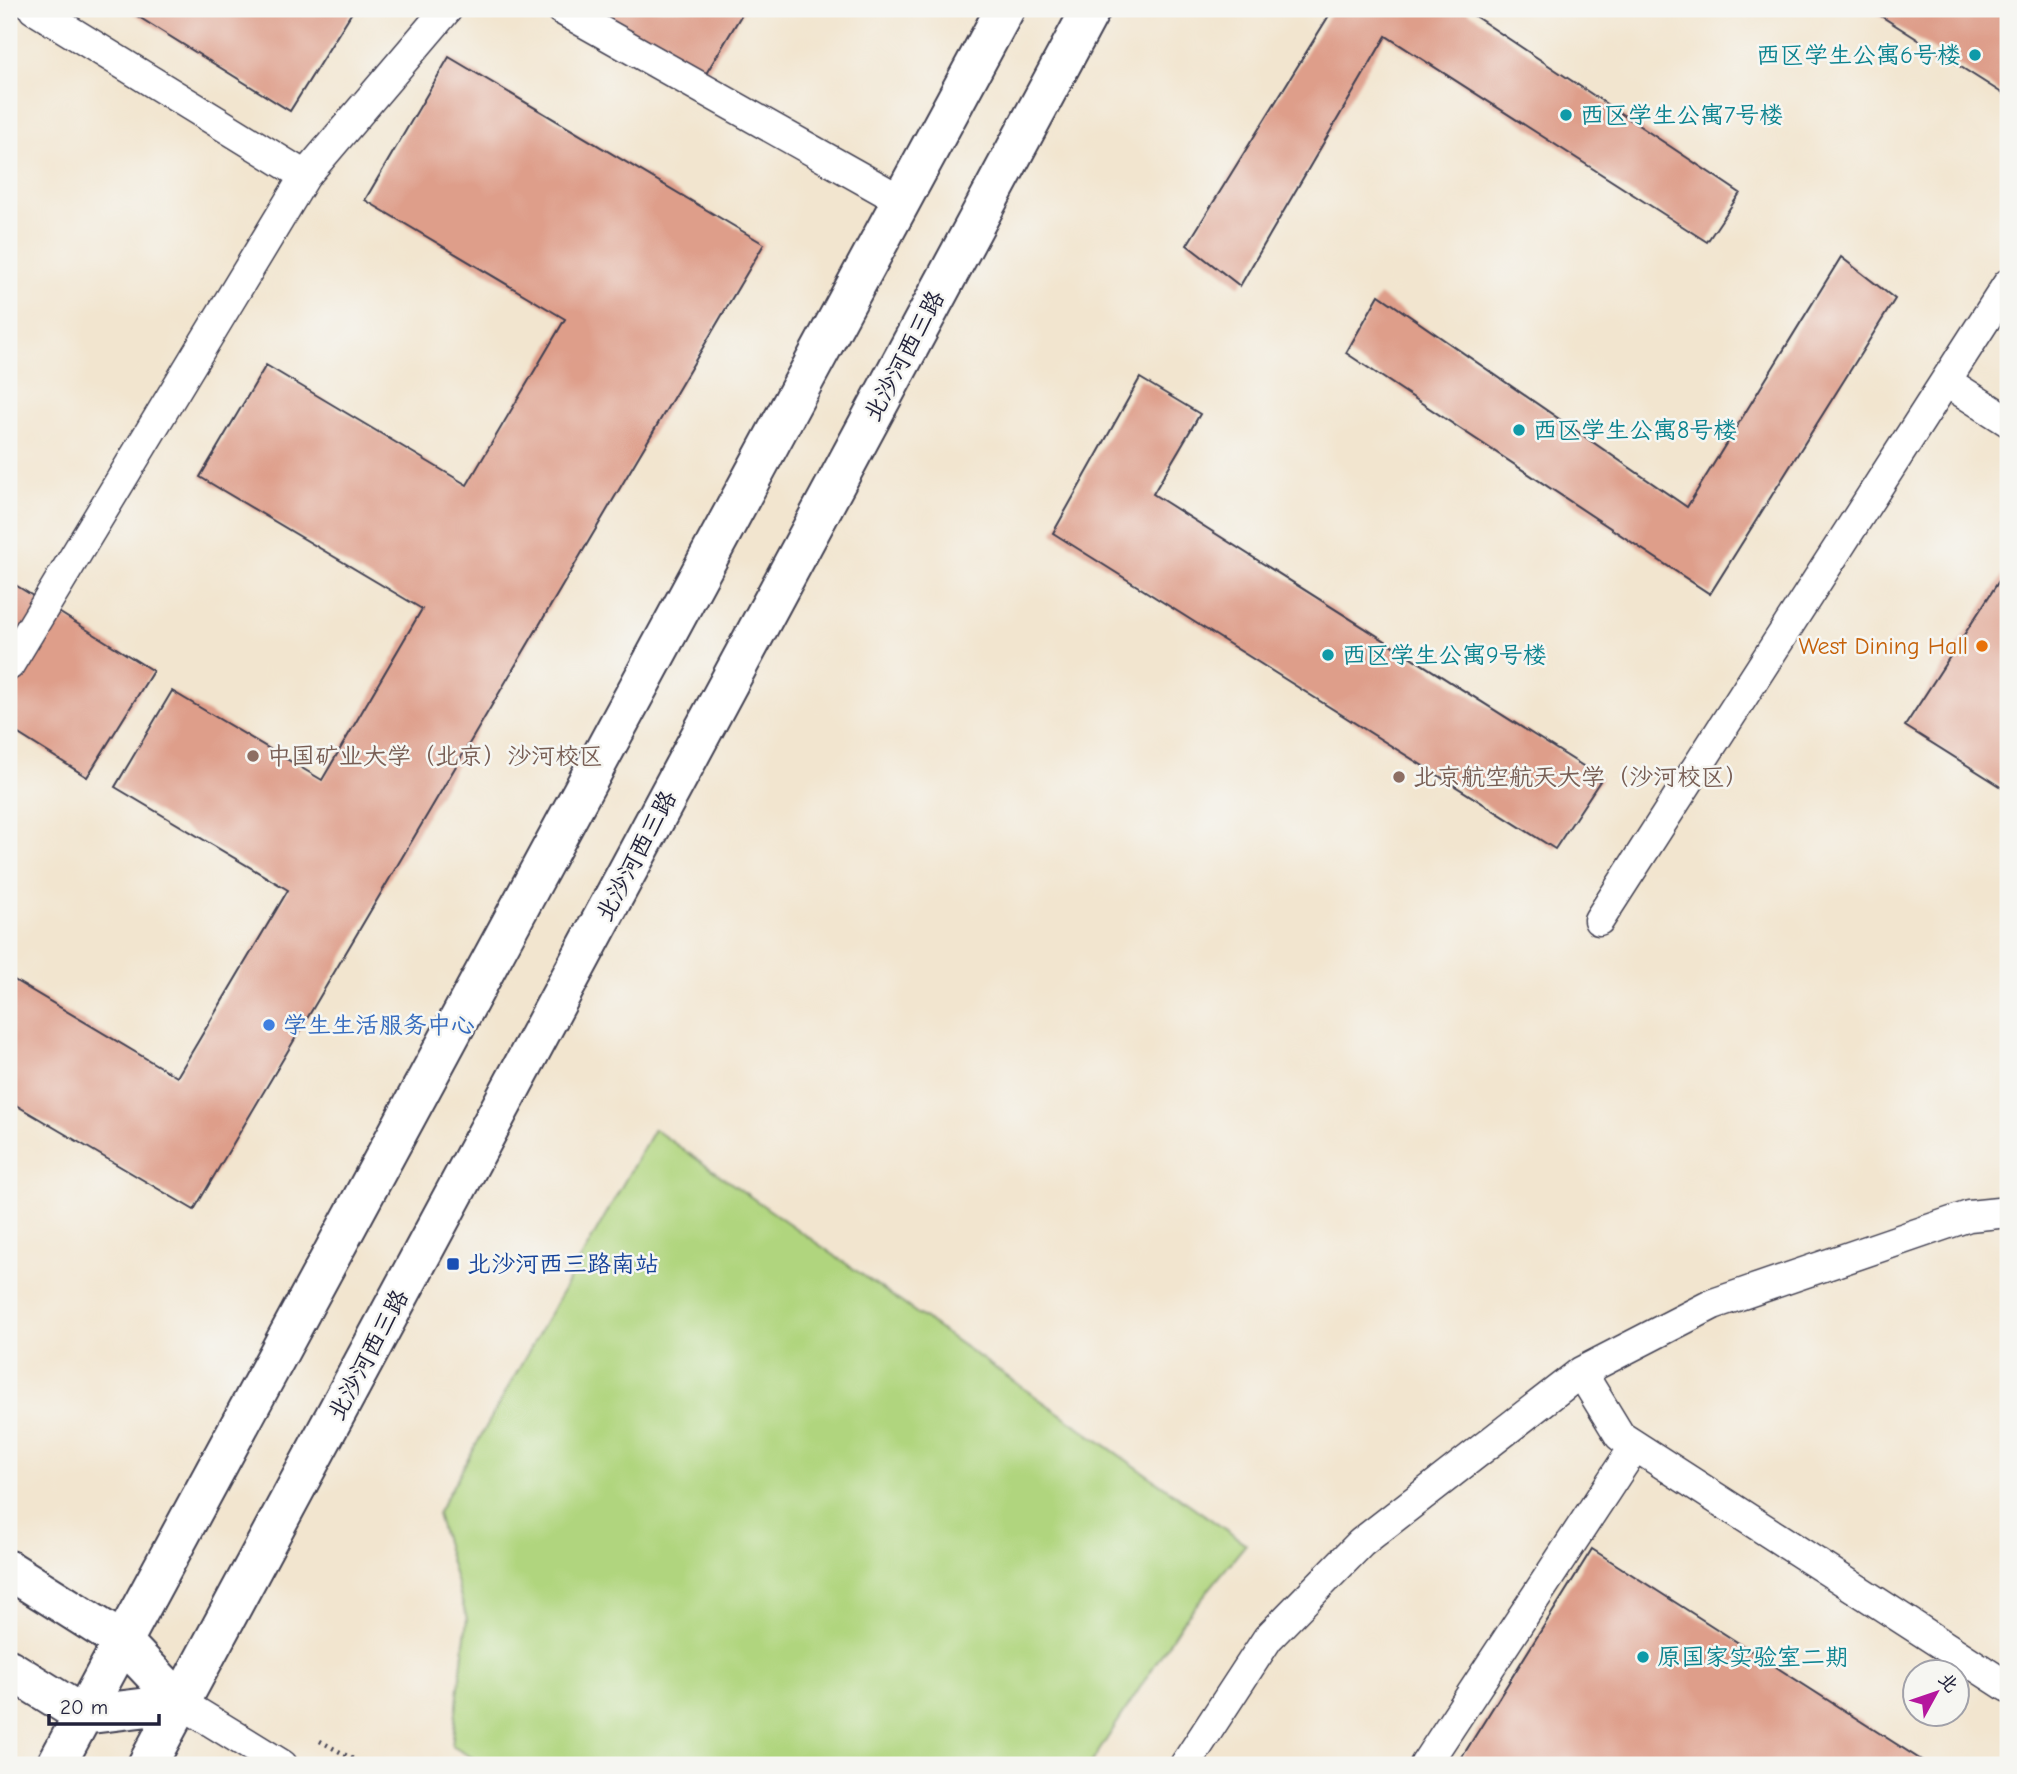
<svg xmlns="http://www.w3.org/2000/svg" width="2017" height="1774" font-family="'Comic Neue','LXGW WenKai TC',sans-serif">
<style>
.green{fill:#b0d57e;stroke:#697c5c;stroke-width:2}
.building{fill:#de9e8a}
.lines{fill:none;stroke-linecap:round;stroke-linejoin:round}
.street-casing{stroke:#413f51;stroke-width:33}
.secondary-casing{stroke:#413f51;stroke-width:42}
.path{stroke:#413f51;stroke-width:4.5;stroke-dasharray:2 5;stroke-linecap:butt}
.street{stroke:#fff;stroke-width:30}
.secondary{stroke:#fff;stroke-width:38}
.culture-dot{fill:#0f9aa8;stroke:#f6f6f2;stroke-width:2.5}
.food-dot{fill:#e8710a;stroke:#f6f6f2;stroke-width:2.5}
.education-dot{fill:#8d6e63;stroke:#f6f6f2;stroke-width:2.5}
.shop-dot{fill:#3f7fe0;stroke:#f6f6f2;stroke-width:2.5}
.transit-dot{fill:#1a4fb4;stroke:#f6f6f2;stroke-width:2.5}
.labels{text-anchor:middle;stroke-width:5;stroke-linejoin:round;paint-order:stroke}
.culture-label{font-size:24px;fill:#0d838f;stroke:#f6f6f2;text-anchor:start}
.street-label{font-size:24px;fill:#22223b;stroke:#f6f6f2}
.food-label{font-size:24px;fill:#c56008;stroke:#f6f6f2;text-anchor:end}
.education-label{font-size:24px;fill:#785e54;stroke:#f6f6f2;text-anchor:start}
.shop-label{font-size:24px;fill:#366cbe;stroke:#f6f6f2;text-anchor:start}
.transit-label{font-size:24px;fill:#164399;stroke:#f6f6f2;text-anchor:start}
</style>
<rect width="100%" height="100%" fill="#f6f6f2"/>
<filter id="ink" filterUnits="userSpaceOnUse"><feTurbulence type="fractalNoise" baseFrequency=".0143" numOctaves="2"/><feDisplacementMap in="SourceGraphic" scale="14" xChannelSelector="R" yChannelSelector="G"/><feConvolveMatrix kernelMatrix="1 2 1 2 8 2 1 2 1" color-interpolation-filters="sRGB"/></filter>
<filter id="wash" filterUnits="userSpaceOnUse"><feTurbulence type="fractalNoise" baseFrequency=".00686" numOctaves="4" result="noise"/><feDisplacementMap in="SourceGraphic" scale="28" xChannelSelector="R" yChannelSelector="G"/><feGaussianBlur stdDeviation="1.57" result="paint"/><feColorMatrix in="noise" values="0 0 0 0 0 0 0 0 0 0 0 0 0 0 0 0 0 1.4 0 .05"/><feComposite in="paint" operator="in"/></filter>
<g filter="url(#wash)">
<rect width="100%" height="100%" fill="#f2e5cf"/>
<path class="green" d="M 654,1129 L 1246,1544 L 1183,1621 L 1090,1765 L 485,1765 L 452,1746 L 467,1619 L 437,1514 Z"/>
<g id="blocks">
<path class="building" d="M 126,9 L 354,9 L 290,111 Z
M 592,9 L 745,9 L 704,77 Z
M 1333,9 L 1464,9 L 1740,193 L 1707,242 L 1386,36 L 1240,286 L 1187,245 Z
M 1870,9 L 1995,9 L 2001,13 L 2004,9 L 2008,9 L 2008,97 Z
M 449,57 L 764,244 L 194,1210 L 9,1101 L 9,977 L 177,1077 L 288,890 L 115,787 L 172,691 L 322,780 L 422,609 L 200,477 L 266,365 L 467,485 L 565,319 L 365,200 Z
M 1841,257 L 1895,299 L 1710,594 L 1346,353 L 1379,295 L 1687,507 Z
M 1140,378 L 1200,414 L 1153,494 L 1602,778 L 1555,849 L 1053,533 Z
M 2008,567 L 2008,791 L 1905,726 Z
M 9,581 L 153,671 L 87,777 L 9,728 Z
M 1592,1549 L 1929,1765 L 1457,1765 Z"/>
</g>
</g>
<g filter="url(#ink)">
<use href="#blocks" fill-opacity="0" stroke="#413f51" stroke-width="2"/>
<g class="lines">
<defs>
<path id="street" d="M 34,9 L 305,176
M 561,9 L 902,201
M 1947,382 L 2008,421
M 9,665 L 305,176 L 447,9
M 1599,920 L 2008,284
M 1581,1372 L 1620,1436 L 2008,1687
M 181,1703 L 282,1765
M 1185,1765 L 1268,1638 L 1361,1543 L 1581,1372 L 1713,1304 L 1969,1216 L 2008,1212
M 1425,1765 L 1635,1446"/>
<path id="secondary" d="M 9,1570 L 123,1642 L 181,1703
M 9,1669 L 83,1715 L 181,1703
M 56,1765 L 1005,9
M 147,1765 L 1091,9"/>
</defs>
<use href="#street" class="street-casing"/>
<use href="#secondary" class="secondary-casing"/>
<path class="path" d="M 320,1741 L 364,1765"/>
<use href="#street" class="street"/>
<use href="#secondary" class="secondary"/>
</g>
</g>
<g class="culture-dot">
<circle cx="1975" cy="55" r="7"/>
<circle cx="1566" cy="115" r="7"/>
<circle cx="1519" cy="430" r="7"/>
<circle cx="1328" cy="655" r="7"/>
<circle cx="1643" cy="1657" r="7"/>
</g>
<circle class="food-dot" cx="1982" cy="646" r="7"/>
<g class="education-dot">
<circle cx="253" cy="756" r="7"/>
<circle cx="1399" cy="777" r="7"/>
</g>
<circle class="shop-dot" cx="269" cy="1025" r="7"/>
<rect class="transit-dot" x="446" y="1257" width="14" height="14" rx="3.5"/>
<g class="labels">
<g class="culture-label">
<text x="1961" y="63" text-anchor="end">西区学生公寓6号楼</text>
<text x="1580" y="123">西区学生公寓7号楼</text>
<text x="1533" y="438">西区学生公寓8号楼</text>
<text x="1342" y="663">西区学生公寓9号楼</text>
<text x="1657" y="1665">原国家实验室二期</text>
</g>
<g class="street-label">
<text transform="translate(904 356) rotate(-62)" y="8">北沙河西三路</text>
<text transform="translate(636 856) rotate(-62)" y="8">北沙河西三路</text>
<text transform="translate(368 1355) rotate(-62)" y="8">北沙河西三路</text>
</g>
<g class="food-label">
<text x="1968" y="654">West Dining Hall</text>
</g>
<g class="education-label">
<text x="267" y="764">中国矿业大学（北京）沙河校区</text>
<text x="1413" y="785">北京航空航天大学（沙河校区）</text>
</g>
<g class="shop-label">
<text x="283" y="1033">学生生活服务中心</text>
</g>
<g class="transit-label">
<text x="467" y="1272">北沙河西三路南站</text>
</g>
</g>
<rect width="2017" height="1774" fill="none" stroke="#f6f6f2" stroke-width="35"/>
<g transform="translate(1936 1693) rotate(50)"><circle r="33" fill="#f6f6f2" stroke="#a1a1a9" stroke-width="2"/>
<path d="M0-5L12 26L0 18L-12 26Z" fill="#b5179e"/>
<text y="-10" font-size="19" font-weight="bold" text-anchor="middle" fill="#22223b">北</text>
</g>
<path d="M49 1714v10h110v-10" fill="none" stroke="#22223b" stroke-width="3.5"/>
<text x="60" y="1714" font-size="21" fill="#22223b" stroke="#f6f6f2" stroke-width="5" paint-order="stroke">20 m</text>
</svg>
